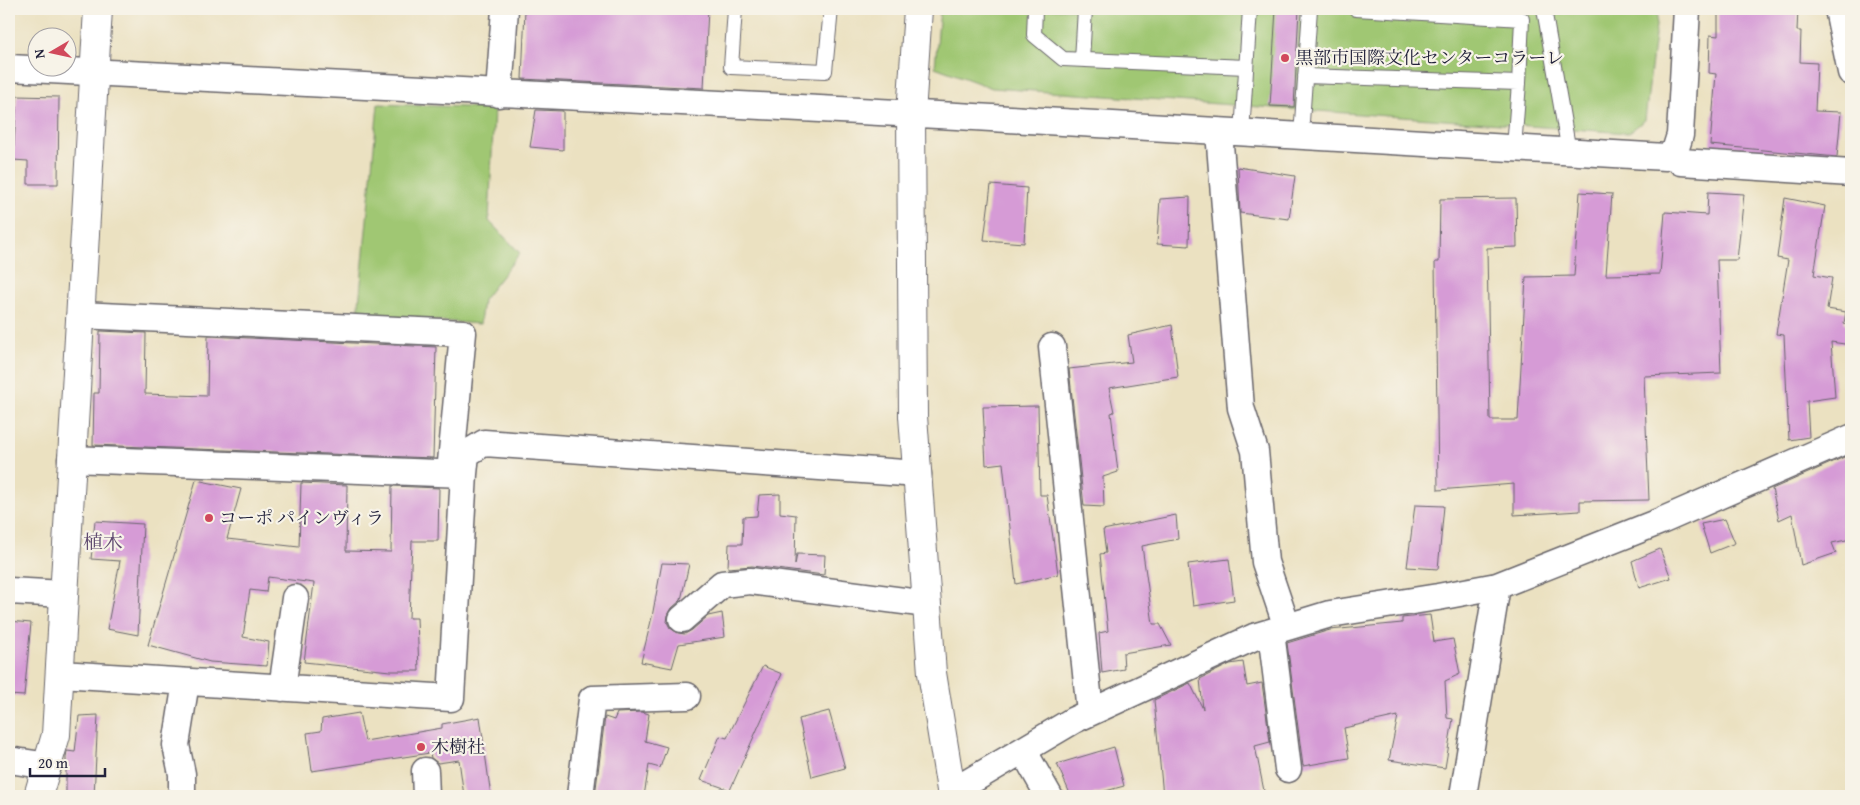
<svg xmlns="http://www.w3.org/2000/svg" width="1860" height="805" font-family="'Gentium Book Plus','Noto Serif JP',serif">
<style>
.green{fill:#a0c773;stroke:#617457}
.building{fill:#d69bd6}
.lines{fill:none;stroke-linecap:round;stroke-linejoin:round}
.service-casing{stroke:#68656a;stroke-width:16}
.minor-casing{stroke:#68656a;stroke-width:29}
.tertiary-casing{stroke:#68656a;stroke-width:30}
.service{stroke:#fff;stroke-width:14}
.minor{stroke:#fff;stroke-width:26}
.tertiary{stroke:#fff;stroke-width:28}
.poi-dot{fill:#d1495b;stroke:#f7f3e8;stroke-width:2}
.labels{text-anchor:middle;stroke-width:4.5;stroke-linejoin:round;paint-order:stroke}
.poi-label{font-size:18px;fill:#22223b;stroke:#f7f3e8;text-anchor:start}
.quarter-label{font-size:20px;fill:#614c71;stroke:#f7f3e8}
</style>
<rect width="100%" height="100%" fill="#f7f3e8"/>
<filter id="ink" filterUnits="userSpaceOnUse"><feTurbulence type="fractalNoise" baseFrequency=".02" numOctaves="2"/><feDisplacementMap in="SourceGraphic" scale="10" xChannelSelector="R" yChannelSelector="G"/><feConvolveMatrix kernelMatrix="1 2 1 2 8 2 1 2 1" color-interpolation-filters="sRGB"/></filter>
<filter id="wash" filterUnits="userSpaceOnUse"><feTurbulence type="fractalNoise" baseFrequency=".0096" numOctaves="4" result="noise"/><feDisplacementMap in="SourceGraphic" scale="20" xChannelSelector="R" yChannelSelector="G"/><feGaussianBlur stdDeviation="1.12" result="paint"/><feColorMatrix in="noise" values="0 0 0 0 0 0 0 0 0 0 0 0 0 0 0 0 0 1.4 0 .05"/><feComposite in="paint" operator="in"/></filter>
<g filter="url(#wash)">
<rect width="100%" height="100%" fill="#ebe1c1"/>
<path class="green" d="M 940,9 L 1658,9 L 1645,120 L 1628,133 L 992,88 L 935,67 Z
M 378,104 L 494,108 L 489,221 L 520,253 L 483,300 L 480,324 L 358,315 Z"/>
<g id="blocks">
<path class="building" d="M 525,9 L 708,9 L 704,88 L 522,79 Z
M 1276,9 L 1299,9 L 1294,107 L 1270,106 Z
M 1718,9 L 1798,9 L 1797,31 L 1801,31 L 1800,62 L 1817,63 L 1815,111 L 1841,112 L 1837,157 L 1710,145 L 1716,74 L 1709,73 L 1710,35 L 1718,36 Z
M 17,96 L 59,97 L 58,184 L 28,184 L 28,161 L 13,160 Z
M 536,110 L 563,111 L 563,150 L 530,147 Z
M 1238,167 L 1295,176 L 1289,219 L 1240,213 Z
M 991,185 L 1027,188 L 1024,243 L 984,240 Z
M 1580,192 L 1612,194 L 1606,275 L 1660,274 L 1665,212 L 1707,215 L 1708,192 L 1744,194 L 1737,260 L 1717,260 L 1721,373 L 1644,376 L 1649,500 L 1580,501 L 1580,511 L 1514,515 L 1514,484 L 1438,490 L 1435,262 L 1439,262 L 1440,199 L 1516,198 L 1517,247 L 1487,248 L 1490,420 L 1518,420 L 1526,277 L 1574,276 Z
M 1190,197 L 1189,246 L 1157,244 L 1160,199 Z
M 1785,198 L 1825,206 L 1814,275 L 1832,278 L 1827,309 L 1846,312 L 1844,323 L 1851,325 L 1851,345 L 1831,342 L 1835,397 L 1807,401 L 1809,437 L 1789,440 L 1784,335 L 1776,334 L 1788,260 L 1777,258 Z
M 1172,325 L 1178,377 L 1109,388 L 1114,412 L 1111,413 L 1118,472 L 1103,477 L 1104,507 L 1084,506 L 1069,369 L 1132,362 L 1128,335 Z
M 100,331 L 146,333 L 145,394 L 207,396 L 208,336 L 436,347 L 433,458 L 93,445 L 94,393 L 99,393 Z
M 1038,406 L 1040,495 L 1047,495 L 1058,574 L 1016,584 L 1003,463 L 986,465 L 983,407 Z
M 1851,454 L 1851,539 L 1832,543 L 1836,553 L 1801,565 L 1792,514 L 1779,520 L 1772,489 Z
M 196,480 L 241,489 L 227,539 L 299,547 L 301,483 L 347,485 L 346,551 L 391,552 L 392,486 L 439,488 L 438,541 L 412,541 L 409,618 L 417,618 L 419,671 L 390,671 L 304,662 L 314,583 L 268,577 L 266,592 L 250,590 L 243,637 L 269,642 L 267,666 L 210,662 L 148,645 Z
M 780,494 L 780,513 L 796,515 L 795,565 L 797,554 L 825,555 L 824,575 L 752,566 L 728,568 L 729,544 L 742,544 L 743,517 L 757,516 L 759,495 Z
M 1415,505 L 1444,506 L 1438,569 L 1407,567 Z
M 1176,515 L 1178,539 L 1142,546 L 1153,624 L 1160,624 L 1171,645 L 1123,653 L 1124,669 L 1102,673 L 1099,633 L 1108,631 L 1100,554 L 1106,553 L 1103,530 Z
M 1725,519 L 1735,543 L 1710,553 L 1701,524 Z
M 95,521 L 143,524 L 138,635 L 107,629 L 120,561 L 91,559 Z
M 1660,549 L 1671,578 L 1639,588 L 1632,561 Z
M 1229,559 L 1234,600 L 1193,606 L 1188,564 Z
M 662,563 L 689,564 L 681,600 L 672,608 L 668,615 L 667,622 L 670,628 L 678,633 L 685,634 L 692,630 L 708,616 L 722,613 L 725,637 L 679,644 L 672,668 L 641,662 L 652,617 Z
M 1430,615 L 1434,642 L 1453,639 L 1460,674 L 1445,681 L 1447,718 L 1453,719 L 1445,768 L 1389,760 L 1398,716 L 1344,728 L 1349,758 L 1303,766 L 1287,643 L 1330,630 L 1402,623 L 1402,618 Z
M 9,621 L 31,623 L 24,696 L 9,695 Z
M 1243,662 L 1247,686 L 1262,683 L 1270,742 L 1255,746 L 1265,796 L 1163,796 L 1154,700 L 1190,683 L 1203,709 L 1200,679 L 1230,664 Z
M 763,666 L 782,674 L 730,790 L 701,780 L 720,736 L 727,738 Z
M 829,711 L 845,768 L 812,777 L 799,719 Z
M 642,712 L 649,714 L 645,741 L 667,747 L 660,768 L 649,765 L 644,796 L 595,796 L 605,717 L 614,720 L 617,713 Z
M 359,713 L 365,741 L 442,728 L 442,724 L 480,717 L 491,796 L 464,796 L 459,760 L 438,763 L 431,758 L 430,753 L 312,771 L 307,733 L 321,731 L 322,719 Z
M 98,715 L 94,796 L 66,796 L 66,757 L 67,751 L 75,752 L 79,716 Z
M 1114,747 L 1124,786 L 1087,796 L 1071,796 L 1057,764 Z"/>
</g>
</g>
<g filter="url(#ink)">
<use href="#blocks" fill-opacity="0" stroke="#68656a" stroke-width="1"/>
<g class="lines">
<defs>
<path id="service" d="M 735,9 L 731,67 L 825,71 L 831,9
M 1035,9 L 1034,35 L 1063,59 L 1246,67
M 1356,9 L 1522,19 L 1519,83
M 1544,9 L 1569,152
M 1082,60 L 1085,9
M 1305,76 L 1519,83 L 1514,148
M 1242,133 L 1250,9
M 1301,136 L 1310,9"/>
<path id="minor" d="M 1838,9 L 1851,72
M 9,68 L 957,116 L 1666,157 L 1675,151 L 1680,135 L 1687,9
M 499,94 L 505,9
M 1219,132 L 1241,408 L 1255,451 L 1265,562 L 1287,627
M 1675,151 L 1681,162 L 1851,173
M 80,315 L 463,333 L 450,473
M 1052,347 L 1090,712
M 71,459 L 464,474
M 9,591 L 64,594
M 682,619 L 722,584 L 750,581 L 927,604
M 1271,632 L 1288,769
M 60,674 L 451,698 L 464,474 L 466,454 L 484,443 L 918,474
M 282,688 L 295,598
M 1023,750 L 1049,796
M 9,760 L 48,766
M 425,771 L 426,796
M 952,792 L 1074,720 L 1254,637 L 1330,614 L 1438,597 L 1497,586 L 1661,521 L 1851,438
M 182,796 L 182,774 L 176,745 L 186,682
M 580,796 L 592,699 L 687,696
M 1463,796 L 1497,586"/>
<path id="tertiary" d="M 918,9 L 911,114 L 913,416 L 932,673 L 952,796
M 38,796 L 56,735 L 98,9"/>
</defs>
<use href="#service" class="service-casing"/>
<use href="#minor" class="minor-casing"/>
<use href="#tertiary" class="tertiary-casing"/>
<use href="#service" class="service"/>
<use href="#minor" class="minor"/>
<use href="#tertiary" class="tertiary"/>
</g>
</g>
<g class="poi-dot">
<circle cx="1285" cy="58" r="5"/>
<circle cx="209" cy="518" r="5"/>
<circle cx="421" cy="747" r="5"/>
</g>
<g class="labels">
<g class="poi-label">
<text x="1295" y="64">黒部市国際文化センターコラーレ</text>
<text x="219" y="524">コーポ パインヴィラ</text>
<text x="431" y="753">木樹社</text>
</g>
<g class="quarter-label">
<text x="103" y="549">植木</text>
</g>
</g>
<rect width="1860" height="805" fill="none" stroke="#f7f3e8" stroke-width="30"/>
<g transform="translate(52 52) rotate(261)"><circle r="24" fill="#f7f3e8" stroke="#a29fa3"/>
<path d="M0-4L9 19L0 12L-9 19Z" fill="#d1495b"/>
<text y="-8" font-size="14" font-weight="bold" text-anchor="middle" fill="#22223b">N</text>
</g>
<path d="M30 768v8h75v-8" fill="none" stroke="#22223b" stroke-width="2.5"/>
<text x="38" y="768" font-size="15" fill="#22223b" stroke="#f7f3e8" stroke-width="4" paint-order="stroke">20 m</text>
</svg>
